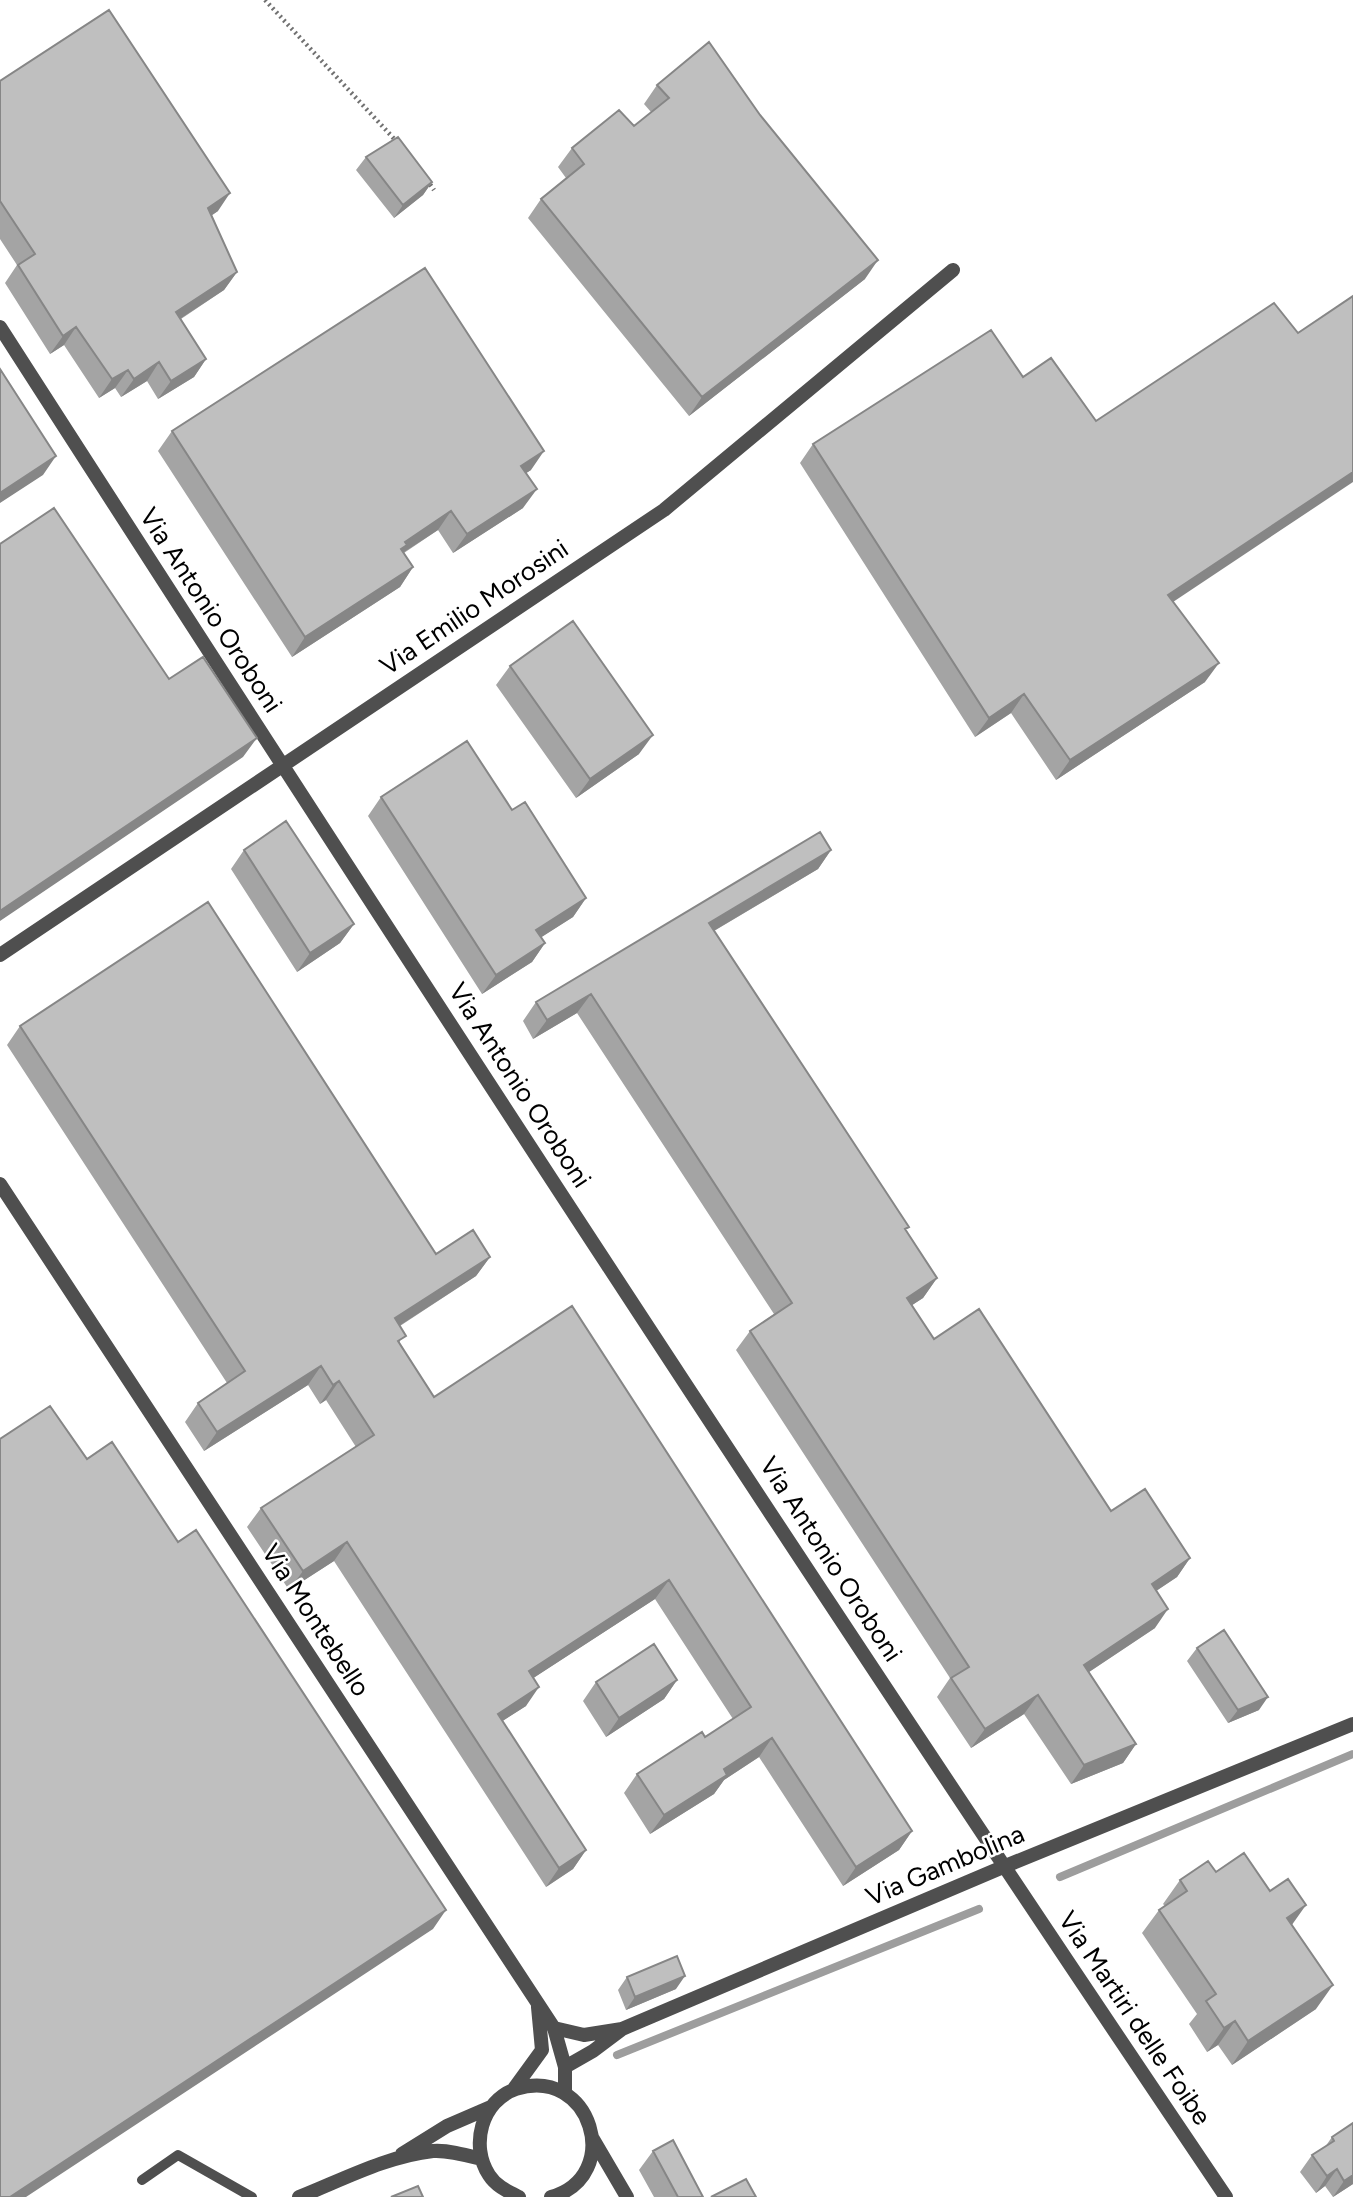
<svg xmlns="http://www.w3.org/2000/svg" width="1353" height="2197" font-family="Figtree,sans-serif">
<style>
.lines{fill:none;stroke-linecap:round;stroke-linejoin:round}
.stream{stroke:#9d9d9d;stroke-width:8}
.path{stroke:#717171;stroke-width:4.5;stroke-dasharray:2 3.5;stroke-linecap:butt}
.lane{stroke:#4f4f4f;stroke-width:10}
.street{stroke:#4f4f4f;stroke-width:14}
.wall{fill:#a4a4a4}
.shaded-wall{fill:#868686}
.building{fill:#bfbfbf;stroke:#868686;stroke-width:2}
.labels{text-anchor:middle;stroke-width:5;stroke-linejoin:round;paint-order:stroke}
.street-label{font-size:26px;fill:#000;stroke:#fff}
</style>
<rect width="100%" height="100%" fill="#fff"/>
<g class="lines">
<path class="stream" d="M 1060,1877 L 1353,1754
M 617,2055 L 979,1909"/>
<path class="path" d="M 265,0 L 398,143
M 427,180 L 434,190"/>
<path class="lane" d="M 142,2180 L 178,2155 L 252,2197"/>
<path class="street" d="M 0,327 C 403,954 809,1579 1226,2197
M 0,955 L 664,510 L 953,270
M 0,1184 L 554,2028 L 565,2067 L 565,2093
M 554,2028 L 584,2035 L 622,2029 L 1003,1867 L 1353,1724
M 565,2067 L 593,2051 L 621,2030
M 513,2090 L 542,2050 L 538,2007
M 593,2139 L 627,2197
M 402,2154 L 447,2126 L 491,2107
M 299,2197 C 342,2180 387,2156 433,2151 C 449,2150 466,2155 481,2159
M 519,2197 C 507,2191 496,2186 489,2175 C 470,2146 481,2101 516,2089 C 591,2065 625,2176 551,2197"/>
</g>
<path class="wall" d="M 0,81 L 218,211 L 211,216 L 237,272 L 224,290 L 181,319 L 206,359 L 194,377 L 158,399 L 147,381 L 121,397 L 115,388 L 99,398 L 64,345 L 50,354 L 5,283 L 17,265 L 0,239 Z
M 657,85 L 865,279 L 689,416 L 528,218 L 541,199 L 566,178 L 558,167 L 572,148 L 634,126 L 651,112 L 644,104 Z
M 366,157 L 432,182 L 423,195 L 394,218 L 356,170 Z
M 172,431 L 531,470 L 526,473 L 523,508 L 453,553 L 438,530 L 404,553 L 413,567 L 400,587 L 292,657 L 158,451 Z
M 813,444 L 1173,602 L 1205,682 L 1056,780 L 1011,713 L 975,737 L 800,463 Z
M 510,666 L 639,754 L 576,798 L 496,685 Z
M 381,797 L 512,810 L 586,898 L 573,917 L 541,937 L 545,943 L 532,962 L 482,994 L 368,816 Z
M 244,850 L 354,924 L 340,943 L 297,972 L 231,869 Z
M 831,850 L 818,869 L 714,931 L 937,1278 L 923,1298 L 912,1305 L 934,1339 L 1111,1511 L 1190,1558 L 1177,1577 L 1156,1591 L 1155,1628 L 1089,1672 L 1136,1744 L 1123,1763 L 1071,1784 L 1024,1714 L 971,1748 L 937,1697 L 950,1678 L 736,1350 L 750,1331 L 774,1314 L 577,1013 L 533,1039 L 523,1021 L 536,1002 Z
M 20,1026 L 436,1254 L 490,1257 L 476,1276 L 400,1326 L 400,1344 L 434,1397 L 572,1306 L 912,1831 L 899,1850 L 843,1886 L 759,1757 L 724,1780 L 714,1794 L 650,1834 L 624,1793 L 637,1774 L 705,1737 L 733,1719 L 655,1599 L 533,1678 L 526,1706 L 502,1721 L 586,1850 L 573,1869 L 546,1887 L 334,1561 L 289,1590 L 247,1527 L 261,1508 L 356,1447 L 326,1400 L 320,1404 L 308,1385 L 204,1451 L 185,1422 L 198,1403 L 227,1383 L 7,1045 Z
M 1197,1648 L 1259,1710 L 1228,1723 L 1187,1661 Z
M 677,1680 L 664,1699 L 606,1737 L 583,1701 L 596,1682 Z
M 1216,1872 L 1292,1925 L 1316,2009 L 1232,2065 L 1218,2045 L 1207,2052 L 1189,2024 L 1197,2014 L 1142,1933 L 1159,1910 L 1165,1906 L 1163,1904 L 1180,1880 Z
M 627,1977 L 676,1989 L 626,2010 L 618,1990 Z
M 1353,2123 L 1353,2184 L 1333,2197 L 1325,2186 L 1316,2193 L 1300,2172 L 1312,2155 L 1325,2147 L 1332,2137 Z
M 653,2151 L 703,2197 L 654,2197 L 639,2170 Z"/>
<path class="shaded-wall" d="M 432,182 L 423,195 L 394,218 L 403,205 Z
M 230,193 L 218,211 L 195,226 L 208,208 Z
M 878,260 L 865,279 L 689,416 L 702,397 Z
M 237,272 L 224,290 L 163,330 L 176,312 Z
M 76,327 L 64,345 L 50,354 L 63,336 Z
M 206,359 L 194,377 L 158,399 L 171,381 Z
M 159,362 L 147,381 L 121,397 L 134,379 Z
M 128,370 L 115,388 L 99,398 L 112,379 Z
M 544,451 L 531,470 L 508,485 L 521,466 Z
M 56,456 L 43,475 L 0,503 L 0,493 Z
M 1353,472 L 1353,482 L 1155,614 L 1168,595 Z
M 537,489 L 523,508 L 453,553 L 467,534 Z
M 451,511 L 438,530 L 401,554 L 394,565 L 405,542 Z
M 413,567 L 400,587 L 292,657 L 305,637 Z
M 1219,663 L 1205,682 L 1056,780 L 1070,760 Z
M 1024,694 L 1011,713 L 975,737 L 989,718 Z
M 653,735 L 639,754 L 576,798 L 590,779 Z
M 257,738 L 243,757 L 0,921 L 0,911 Z
M 831,850 L 818,869 L 695,942 L 709,923 Z
M 586,898 L 573,917 L 523,949 L 536,930 Z
M 354,924 L 340,943 L 297,972 L 310,953 Z
M 545,943 L 532,962 L 482,994 L 496,975 Z
M 591,994 L 577,1013 L 533,1039 L 547,1020 Z
M 490,1257 L 476,1276 L 382,1337 L 395,1318 Z
M 937,1278 L 923,1298 L 894,1317 L 907,1298 Z
M 321,1366 L 308,1385 L 204,1451 L 217,1432 Z
M 339,1381 L 326,1400 L 320,1404 L 333,1385 Z
M 347,1542 L 334,1561 L 289,1590 L 303,1571 Z
M 1190,1558 L 1177,1577 L 1138,1603 L 1152,1584 Z
M 669,1580 L 655,1599 L 515,1690 L 529,1671 Z
M 1168,1609 L 1155,1628 L 1071,1684 L 1084,1665 Z
M 677,1680 L 664,1699 L 606,1737 L 619,1718 Z
M 539,1687 L 526,1706 L 484,1733 L 498,1714 Z
M 1038,1695 L 1024,1714 L 971,1748 L 985,1729 Z
M 1268,1697 L 1259,1710 L 1228,1723 L 1238,1710 Z
M 772,1738 L 759,1757 L 724,1780 L 714,1794 L 650,1834 L 664,1815 L 724,1769 Z
M 1136,1744 L 1123,1763 L 1071,1784 L 1084,1765 Z
M 912,1831 L 899,1850 L 843,1886 L 856,1867 Z
M 586,1850 L 573,1869 L 546,1887 L 559,1868 Z
M 1306,1905 L 1289,1929 L 1287,1918 Z
M 446,1910 L 433,1929 L 26,2197 L 10,2197 Z
M 685,1976 L 676,1989 L 626,2010 L 635,1997 Z
M 1333,1985 L 1316,2009 L 1232,2065 L 1248,2041 Z
M 1235,2021 L 1218,2045 L 1207,2052 L 1224,2028 Z
M 1337,2169 L 1325,2186 L 1316,2193 L 1327,2176 Z
M 1353,2175 L 1353,2184 L 1333,2197 L 1344,2181 Z"/>
<path class="building" d="M 109,10 L 230,193 L 208,208 L 237,272 L 176,312 L 206,359 L 171,381 L 159,362 L 134,379 L 128,370 L 112,379 L 76,327 L 63,336 L 18,265 L 35,254 L 0,201 L 0,81 Z
M 709,42 L 760,115 L 878,260 L 702,397 L 541,199 L 584,164 L 572,148 L 619,110 L 634,126 L 669,98 L 657,85 Z
M 398,137 L 432,182 L 403,205 L 366,157 Z
M 425,268 L 544,451 L 521,466 L 537,489 L 467,534 L 451,511 L 405,542 L 407,545 L 401,549 L 413,567 L 305,637 L 172,431 Z
M 1353,296 L 1353,472 L 1168,595 L 1219,663 L 1070,760 L 1024,694 L 989,718 L 813,444 L 991,330 L 1023,377 L 1051,358 L 1096,421 L 1274,303 L 1298,333 Z
M 0,369 L 56,456 L 0,493 Z
M 54,508 L 169,679 L 203,657 L 257,738 L 0,911 L 0,544 Z
M 573,621 L 653,735 L 590,779 L 510,666 Z
M 467,741 L 512,810 L 525,802 L 586,898 L 536,930 L 545,943 L 496,975 L 381,797 Z
M 286,821 L 354,924 L 310,953 L 244,850 Z
M 820,832 L 831,850 L 709,923 L 909,1227 L 905,1229 L 937,1278 L 907,1298 L 934,1339 L 979,1309 L 1111,1511 L 1145,1489 L 1190,1558 L 1152,1584 L 1168,1609 L 1084,1665 L 1136,1744 L 1084,1765 L 1038,1695 L 985,1729 L 951,1678 L 969,1667 L 750,1331 L 792,1303 L 591,994 L 547,1020 L 536,1002 Z
M 208,902 L 436,1254 L 473,1230 L 490,1257 L 395,1318 L 406,1336 L 398,1341 L 434,1397 L 572,1306 L 912,1831 L 856,1867 L 772,1738 L 724,1769 L 727,1775 L 664,1815 L 637,1774 L 702,1732 L 705,1737 L 751,1707 L 669,1580 L 529,1671 L 539,1687 L 498,1714 L 586,1850 L 559,1868 L 347,1542 L 303,1571 L 261,1508 L 374,1435 L 339,1381 L 333,1385 L 321,1366 L 217,1432 L 198,1403 L 245,1371 L 20,1026 Z
M 50,1406 L 87,1459 L 112,1442 L 178,1542 L 196,1530 L 446,1910 L 10,2197 L 0,2197 L 0,1439 Z
M 1224,1630 L 1268,1697 L 1238,1710 L 1197,1648 Z
M 654,1644 L 677,1680 L 619,1718 L 596,1682 Z
M 1244,1853 L 1270,1891 L 1288,1879 L 1306,1905 L 1287,1918 L 1333,1985 L 1248,2041 L 1235,2021 L 1224,2028 L 1206,2001 L 1216,1994 L 1159,1910 L 1187,1891 L 1180,1880 L 1208,1861 L 1216,1872 Z
M 677,1956 L 685,1976 L 635,1997 L 627,1977 Z
M 1353,2123 L 1353,2175 L 1344,2181 L 1337,2169 L 1327,2176 L 1312,2155 L 1334,2141 L 1332,2137 Z
M 673,2140 L 703,2197 L 678,2197 L 653,2151 Z
M 746,2179 L 756,2197 L 711,2197 Z
M 418,2186 L 423,2197 L 391,2197 Z"/>
<g class="labels">
<g class="street-label">
<text transform="translate(474 607) rotate(-34)" y="9">Via Emilio Morosini</text>
<text transform="translate(211 610) rotate(57)" y="9">Via Antonio Oroboni</text>
<text transform="translate(520 1085) rotate(57)" y="9">Via Antonio Oroboni</text>
<text transform="translate(831 1559) rotate(57)" y="9">Via Antonio Oroboni</text>
<text transform="translate(316 1620) rotate(57)" y="9">Via Montebello</text>
<text transform="translate(945 1865) rotate(-23)" y="9">Via Gambolina</text>
<text transform="translate(1135 2018) rotate(56)" y="9">Via Martiri delle Foibe</text>
</g>
</g>
</svg>
